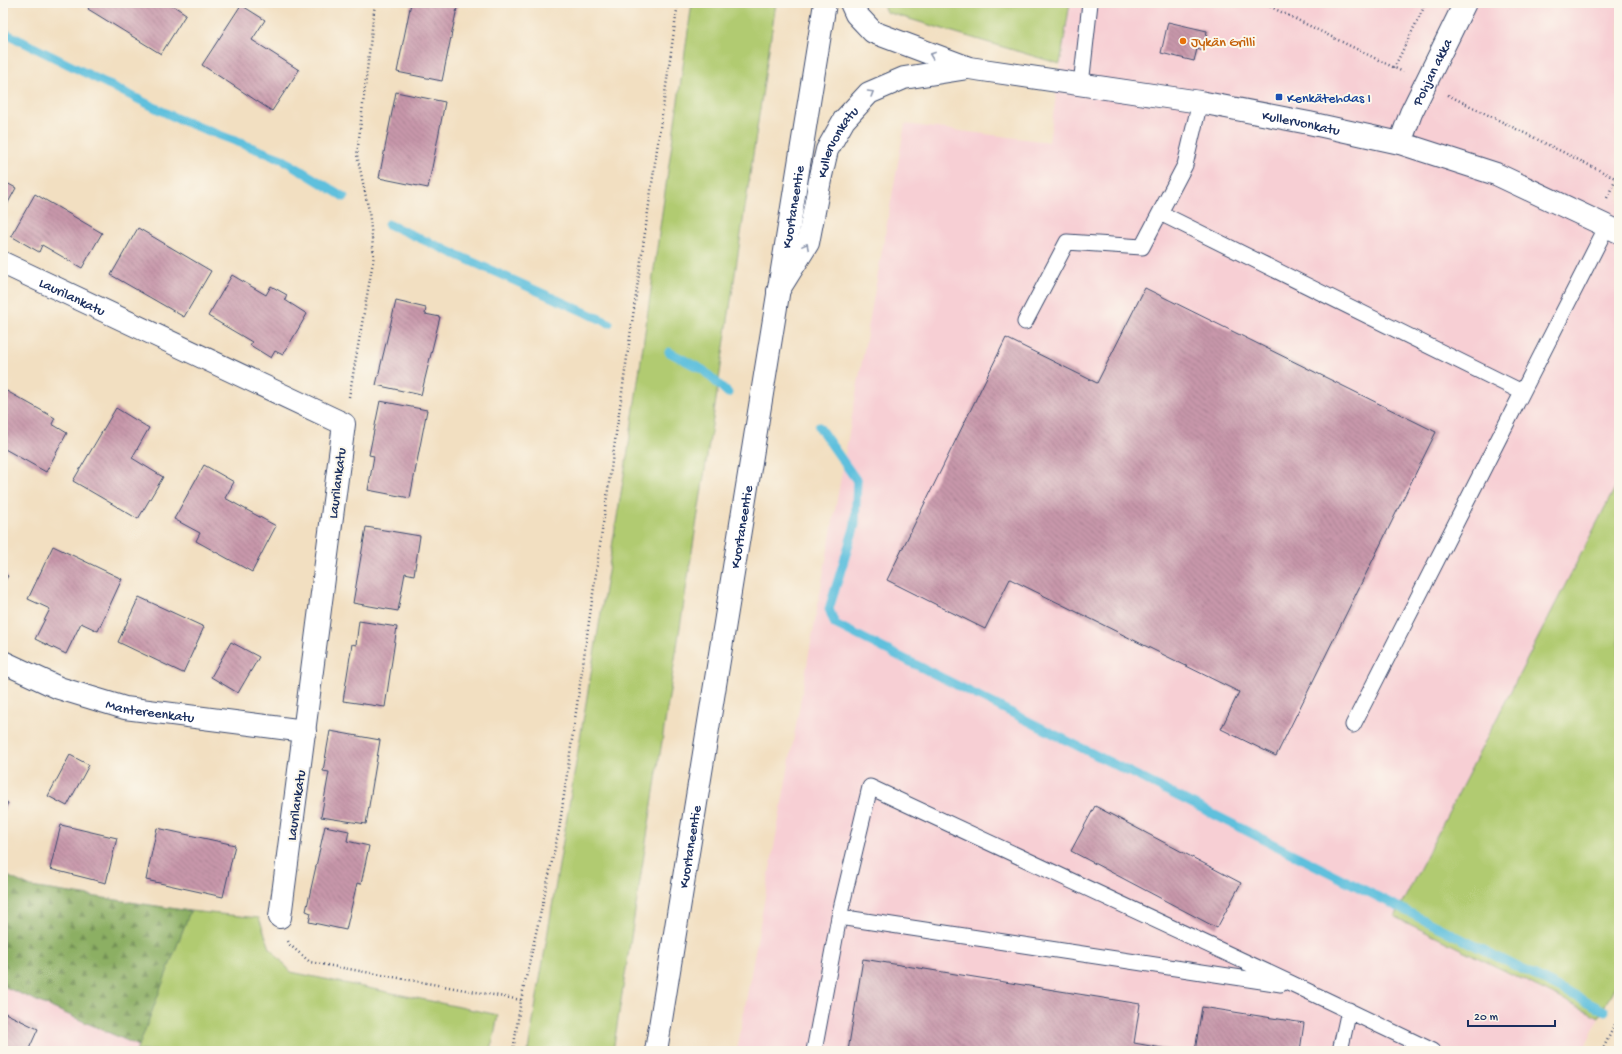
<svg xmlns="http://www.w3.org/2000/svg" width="1622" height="1054" font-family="'Gochi Hand',sans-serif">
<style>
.built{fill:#f7cfd4}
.green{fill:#b1cb71;stroke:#667d68}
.forest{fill:url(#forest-firs);stroke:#546f60}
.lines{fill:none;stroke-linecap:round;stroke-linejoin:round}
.stream{stroke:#5fc0dd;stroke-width:9}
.building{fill:url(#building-back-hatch)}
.lane-casing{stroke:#3b496d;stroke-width:17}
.street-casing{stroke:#3b496d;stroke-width:24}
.secondary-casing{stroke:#3b496d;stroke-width:24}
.highway-casing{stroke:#3b496d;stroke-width:24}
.path{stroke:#3b496d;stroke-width:2.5;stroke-dasharray:1 3;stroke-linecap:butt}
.lane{stroke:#fff;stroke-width:15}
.street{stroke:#fff;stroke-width:22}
.secondary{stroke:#fff;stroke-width:22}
.highway{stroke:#fff;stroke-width:22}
.oneway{stroke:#8d97ae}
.food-dot{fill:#e8710a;stroke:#fbf7ec;stroke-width:1.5}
.transit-dot{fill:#1a4fb4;stroke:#fbf7ec;stroke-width:1.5}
.labels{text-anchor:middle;stroke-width:4;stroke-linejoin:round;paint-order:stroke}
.food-label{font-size:14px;fill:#c56008;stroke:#fbf7ec;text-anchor:start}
.street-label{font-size:14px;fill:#1b2f5e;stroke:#fbf7ec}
.transit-label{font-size:14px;fill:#164399;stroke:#fbf7ec;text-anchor:start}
</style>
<defs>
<pattern id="forest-firs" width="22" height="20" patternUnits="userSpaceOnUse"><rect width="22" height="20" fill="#8caf63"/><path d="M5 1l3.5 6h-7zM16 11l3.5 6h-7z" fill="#728f55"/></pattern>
<pattern id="building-back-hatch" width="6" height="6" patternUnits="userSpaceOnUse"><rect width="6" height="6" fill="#c897aa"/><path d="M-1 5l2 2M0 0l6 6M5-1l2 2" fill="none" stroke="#a27c8e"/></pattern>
</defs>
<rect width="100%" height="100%" fill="#fbf7ec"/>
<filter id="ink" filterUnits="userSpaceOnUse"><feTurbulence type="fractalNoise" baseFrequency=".025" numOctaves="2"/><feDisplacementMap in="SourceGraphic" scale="8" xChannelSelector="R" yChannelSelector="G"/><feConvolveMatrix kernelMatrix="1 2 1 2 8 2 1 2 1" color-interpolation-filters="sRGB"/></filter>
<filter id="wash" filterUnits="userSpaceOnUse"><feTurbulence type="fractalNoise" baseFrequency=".012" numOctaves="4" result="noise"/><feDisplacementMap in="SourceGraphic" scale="16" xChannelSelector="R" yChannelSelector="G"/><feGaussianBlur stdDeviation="0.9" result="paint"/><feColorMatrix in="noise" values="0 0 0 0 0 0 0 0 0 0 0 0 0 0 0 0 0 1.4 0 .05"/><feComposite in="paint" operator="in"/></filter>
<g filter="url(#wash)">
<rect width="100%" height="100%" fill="#f2dfc1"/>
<path class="built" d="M 1070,3 L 1619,3 L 1619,480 L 1395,917 L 1599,1017 L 1583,1051 L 737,1051 L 905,124 L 1049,142 Z
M 3,986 L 139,1046 L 136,1051 L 3,1051 Z"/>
<path class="green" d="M 692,3 L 776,3 L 715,406 L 613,1051 L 528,1051 L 628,451 Z
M 882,3 L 1070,3 L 1060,64 L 886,12 Z
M 1619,480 L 1619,978 L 1599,1017 L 1395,917 Z
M 190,911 L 259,918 L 270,948 L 291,972 L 498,1015 L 491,1051 L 136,1051 Z"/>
<path class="forest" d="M 3,874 L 31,887 L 190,911 L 139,1046 L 3,986 Z"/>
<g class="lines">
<path class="stream" d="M 3,32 L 178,119 L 282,159 L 344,197
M 388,224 L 609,323
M 669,352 L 703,370 L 728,393
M 819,427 L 857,481 L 855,525 L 829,609 L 835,624 L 1605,1011"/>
</g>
<g id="blocks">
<path class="building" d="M 92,3 L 169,3 L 186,14 L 161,54 L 88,9 Z
M 411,3 L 458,3 L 442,81 L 397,72 Z
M 241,5 L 265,20 L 252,40 L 299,70 L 272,111 L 202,65 Z
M 1168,22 L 1207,31 L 1203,51 L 1197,49 L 1194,61 L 1161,53 Z
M 396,92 L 445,102 L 428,188 L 379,178 Z
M 3,181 L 16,188 L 3,212 Z
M 35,194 L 102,233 L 82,268 L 42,245 L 39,252 L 11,236 Z
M 138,228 L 211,271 L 184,317 L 111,275 Z
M 232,275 L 266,295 L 271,286 L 287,295 L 285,300 L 307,314 L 283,355 L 275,351 L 271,358 L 250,345 L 252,342 L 208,316 Z
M 1145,288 L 1436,432 L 1276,756 L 1221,729 L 1239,692 L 1010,579 L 985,629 L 887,580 L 1006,338 L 1097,383 Z
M 396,301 L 426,308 L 425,314 L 440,317 L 421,395 L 376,385 Z
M 3,389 L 55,418 L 52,424 L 67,433 L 46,472 L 3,448 Z
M 380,401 L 427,410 L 410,498 L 368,490 L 374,456 L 369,455 Z
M 116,408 L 149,428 L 132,458 L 163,477 L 138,519 L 73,481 Z
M 204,465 L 234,482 L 225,498 L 276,526 L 252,572 L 196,541 L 200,533 L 174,519 Z
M 366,527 L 420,536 L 414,575 L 405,573 L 398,611 L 353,603 Z
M 53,546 L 122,579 L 98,631 L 81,623 L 66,654 L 35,639 L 50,609 L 28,599 Z
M 3,573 L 8,576 L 3,584 Z
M 139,597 L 204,627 L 183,673 L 118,642 Z
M 359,621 L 397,627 L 385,707 L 343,701 L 352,644 L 356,645 Z
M 231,642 L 259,657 L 238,693 L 211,677 Z
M 330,731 L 380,740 L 366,824 L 321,817 L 329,772 L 323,771 Z
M 70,755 L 89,765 L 67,806 L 48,796 Z
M 3,800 L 8,803 L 3,812 Z
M 1095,806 L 1241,883 L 1217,928 L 1071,851 Z
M 61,825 L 117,838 L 106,883 L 50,869 Z
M 325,826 L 349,831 L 347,841 L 369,846 L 361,884 L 357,883 L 346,930 L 309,922 L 311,913 L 306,911 Z
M 157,828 L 235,845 L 223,897 L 146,880 Z
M 863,959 L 1140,1004 L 1134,1043 L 1178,1051 L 848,1051 Z
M 1202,1007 L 1304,1023 L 1300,1051 L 1195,1051 Z
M 3,1012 L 38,1029 L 28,1051 L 3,1051 Z"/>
</g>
</g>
<g filter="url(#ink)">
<use href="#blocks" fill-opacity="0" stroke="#3b496d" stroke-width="1"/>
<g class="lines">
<defs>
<path id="lane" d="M 1081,85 L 1090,3
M 1160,213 L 1522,392
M 1025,322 L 1067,242 L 1142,247 L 1185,165 L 1200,102
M 1353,725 L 1607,226
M 839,917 L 1281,984
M 814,1051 L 839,917 L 870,787 L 1299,987 L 1433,1051
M 1340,1051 L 1349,1010"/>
<g id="street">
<path id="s1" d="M 1400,143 L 1411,113 L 1465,3"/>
<path id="s2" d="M 3,263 L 344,424 L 280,917"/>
<path id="s3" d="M 3,662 L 59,688 L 125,708 L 305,731"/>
</g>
<g id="secondary">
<path id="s4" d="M 851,3 L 856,14 L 873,32 L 969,68 L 1200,102 L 1309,123 L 1400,143 L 1496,174 L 1619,232"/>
<path id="s5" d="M 778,291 L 808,243 L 820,180 L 827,150 L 844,120 L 869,93 L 904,78 L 968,68"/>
</g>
<g id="highway">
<path id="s6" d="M 656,1051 L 825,3"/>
</g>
</defs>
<use href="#lane" class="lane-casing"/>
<use href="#street" class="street-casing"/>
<use href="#secondary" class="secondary-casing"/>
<use href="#highway" class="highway-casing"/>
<path class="path" d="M 1263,3 L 1403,72
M 1394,68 L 1426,3
M 1448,95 L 1619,180
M 1607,198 L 1616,178
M 349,397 L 374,256 L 369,211 L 357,155 L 375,3
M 288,941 L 290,945 L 310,962 L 521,1000
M 513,1051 L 521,1000 L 559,830 L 678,3
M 1602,1051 L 1619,1016"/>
<use href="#lane" class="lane"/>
<use href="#street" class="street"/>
<use href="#secondary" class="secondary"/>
<use href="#highway" class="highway"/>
</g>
<defs><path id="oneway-chevron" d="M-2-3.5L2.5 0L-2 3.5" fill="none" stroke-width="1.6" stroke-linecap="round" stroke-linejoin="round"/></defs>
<g class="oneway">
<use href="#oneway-chevron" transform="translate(932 55) rotate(-160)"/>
<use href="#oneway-chevron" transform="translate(871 93) rotate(-31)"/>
<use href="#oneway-chevron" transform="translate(806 246) rotate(-62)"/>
</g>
</g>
<circle class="food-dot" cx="1183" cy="41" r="4"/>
<rect class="transit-dot" x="1275" y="93" width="8" height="8" rx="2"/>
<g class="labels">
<g class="food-label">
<text x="1191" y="46">Jykän Grilli</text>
</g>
<g class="street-label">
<text dy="5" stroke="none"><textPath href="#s1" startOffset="78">Pohjan akka</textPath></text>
<text dy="5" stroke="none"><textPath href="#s4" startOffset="476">Kullervonkatu</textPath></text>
<text dy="5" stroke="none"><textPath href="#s5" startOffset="163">Kullervonkatu</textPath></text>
<text dy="5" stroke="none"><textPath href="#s6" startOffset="855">Kuortaneentie</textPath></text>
<text dy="5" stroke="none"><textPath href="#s2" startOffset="77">Laurilankatu</textPath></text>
<text transform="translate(336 483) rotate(-83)" y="5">Laurilankatu</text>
<text dy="5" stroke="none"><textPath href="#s6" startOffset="531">Kuortaneentie</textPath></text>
<text dy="5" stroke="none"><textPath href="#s3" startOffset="156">Mantereenkatu</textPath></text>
<text transform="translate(295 805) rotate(-82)" y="5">Laurilankatu</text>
<text dy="5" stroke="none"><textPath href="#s6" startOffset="207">Kuortaneentie</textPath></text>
</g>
<g class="transit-label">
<text x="1287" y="102">Kenkätehdas I</text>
</g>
</g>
<rect width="1622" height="1054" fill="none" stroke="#fbf7ec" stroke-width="16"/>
<path d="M1468 1020v6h87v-6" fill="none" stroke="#1b2f5e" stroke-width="2"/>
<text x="1474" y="1020" font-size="12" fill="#1b2f5e" stroke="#fbf7ec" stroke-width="3" paint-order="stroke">20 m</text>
</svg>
